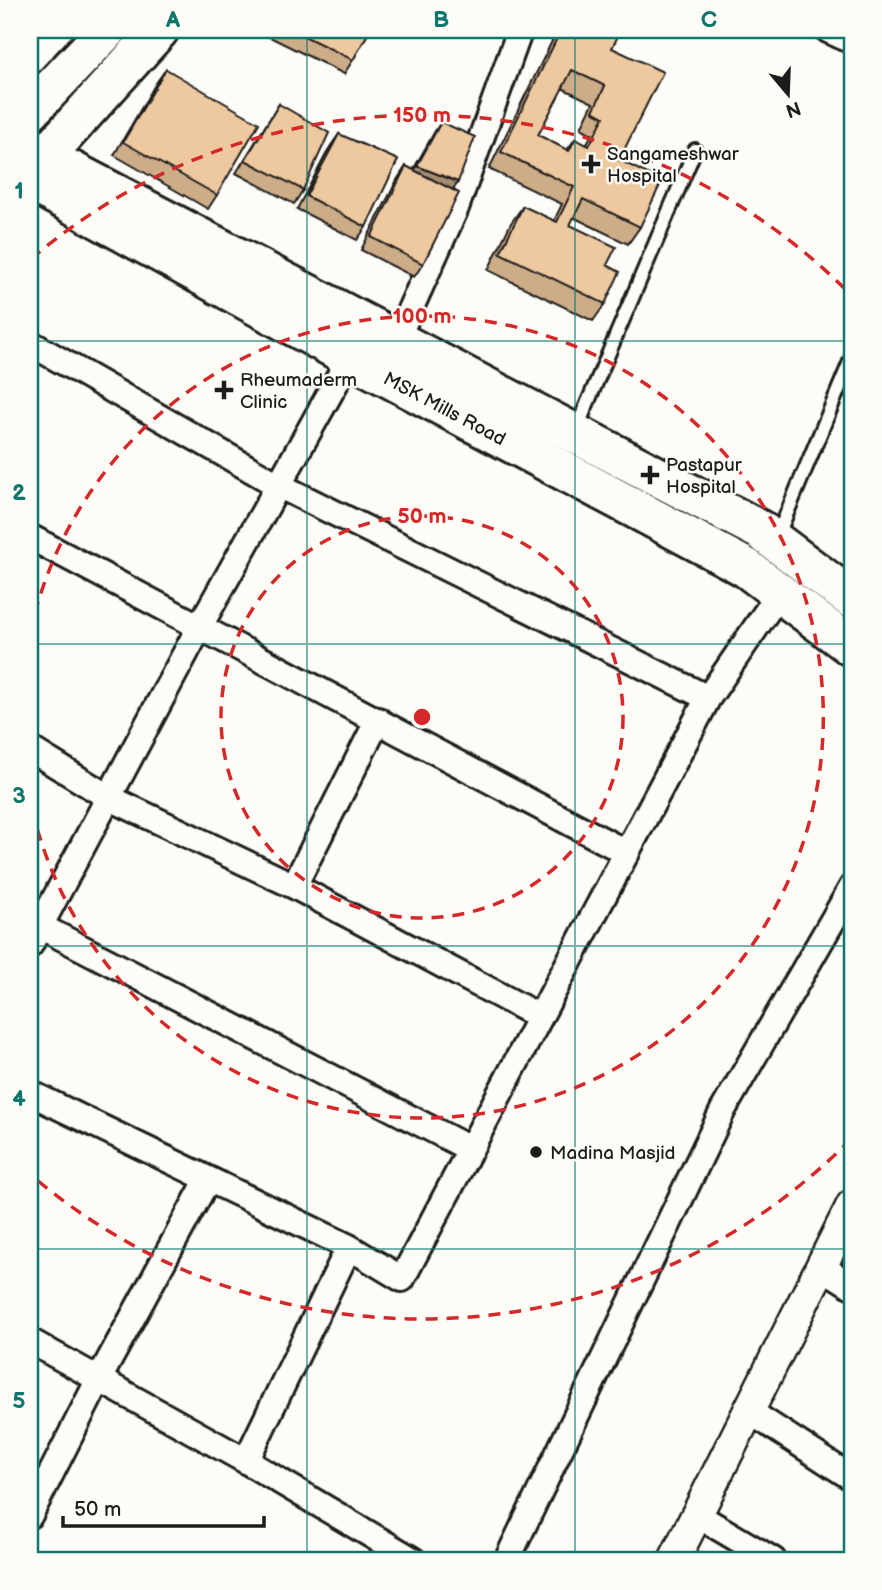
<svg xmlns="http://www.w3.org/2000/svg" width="882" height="1590" font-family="'Balsamiq Sans',sans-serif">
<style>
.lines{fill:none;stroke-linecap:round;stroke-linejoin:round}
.service-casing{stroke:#1c1c1c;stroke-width:18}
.minor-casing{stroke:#1c1c1c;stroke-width:30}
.tertiary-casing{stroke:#1c1c1c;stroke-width:35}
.primary-casing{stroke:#1c1c1c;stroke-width:44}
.service{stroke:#fdfcf7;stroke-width:12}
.minor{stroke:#fdfcf7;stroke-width:24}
.tertiary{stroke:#fdfcf7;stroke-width:30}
.primary{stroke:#fdfcf7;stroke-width:38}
.wall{fill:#cdac88;stroke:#1c1c1c;stroke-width:2;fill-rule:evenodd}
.shaded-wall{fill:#a78c6f;stroke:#1c1c1c;stroke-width:2}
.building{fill:#eec89e;stroke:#1c1c1c;stroke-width:2;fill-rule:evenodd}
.grid{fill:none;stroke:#0f766e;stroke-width:2;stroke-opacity:0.55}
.ring{fill:none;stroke:#d62828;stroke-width:3.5;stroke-dasharray:12 9}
.poi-dot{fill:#1c1c1c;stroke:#fdfcf7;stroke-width:2.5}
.labels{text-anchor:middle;stroke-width:5;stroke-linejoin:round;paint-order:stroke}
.poi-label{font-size:19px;fill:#1c1c1c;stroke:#fdfcf7;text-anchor:start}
.street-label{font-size:19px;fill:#1c1c1c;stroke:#fdfcf7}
.centre{fill:#d62828;stroke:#fdfcf7;stroke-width:3.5}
.ring-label{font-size:21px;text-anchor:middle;font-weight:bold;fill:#d62828;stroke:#fdfcf7;stroke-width:5;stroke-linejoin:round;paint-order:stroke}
.neatline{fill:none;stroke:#0f766e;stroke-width:2.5}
.grid-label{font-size:23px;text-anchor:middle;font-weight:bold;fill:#0f766e}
</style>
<rect width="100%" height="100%" fill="#fdfcf7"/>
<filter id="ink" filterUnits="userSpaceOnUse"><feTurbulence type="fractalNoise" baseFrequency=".0143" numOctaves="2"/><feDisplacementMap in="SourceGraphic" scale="14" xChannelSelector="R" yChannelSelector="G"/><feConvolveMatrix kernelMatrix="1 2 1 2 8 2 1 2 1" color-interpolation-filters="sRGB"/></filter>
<g filter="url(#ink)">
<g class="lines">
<defs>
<path id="service" d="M 576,430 L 695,150
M 777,537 L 852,357"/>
<path id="minor" d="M 828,30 L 852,41
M 30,343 L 278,485 L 708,698
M 390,354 L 456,208 L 520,30
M 30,537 L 627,853
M 30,749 L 108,797 L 294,886 L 540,1017
M 294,886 L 378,720
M 30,921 L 470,1149
M 30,945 L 200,626 L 357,345
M 30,1093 L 349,1247 L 246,1461
M 349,1247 L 402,1279 L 708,698 L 780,592
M 822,1267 L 852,1286
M 30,1341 L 246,1461 L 413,1560
M 749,1411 L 852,1478
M 30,1515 L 99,1379 L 208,1179
M 697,1515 L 773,1560
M 507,1560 L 723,1110 L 852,887"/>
<path id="tertiary" d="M 674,1560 L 852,1205"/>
<path id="primary" d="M 30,111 L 107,30
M 30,149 L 760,530 L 852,599
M 30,173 L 159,30
M 30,181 L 350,357 L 745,567 L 852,647"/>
</defs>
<use href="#service" class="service-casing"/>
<use href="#minor" class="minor-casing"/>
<use href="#tertiary" class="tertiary-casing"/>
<use href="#primary" class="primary-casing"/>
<use href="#service" class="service"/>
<use href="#minor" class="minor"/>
<use href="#tertiary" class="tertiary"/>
<use href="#primary" class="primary"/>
</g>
<path class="wall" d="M 256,30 L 370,30 L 353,60 L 344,74 Z
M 559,30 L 581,30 L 589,34 L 592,30 L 606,30 L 612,48 L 619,160 L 640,227 L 628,244 L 573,217 L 570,225 L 607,265 L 605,304 L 593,321 L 488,270 L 511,223 L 523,206 L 554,221 L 562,204 L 489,169 L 553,39 ZM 562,88 L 593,103 L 581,128 L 592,134 L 586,145 L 575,139 L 567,150 L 538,135 Z
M 166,69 L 217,195 L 208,209 L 114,155 L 156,83 Z
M 279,104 L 303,190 L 294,204 L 236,173 Z
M 441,122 L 458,182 L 453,190 L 423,264 L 414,277 L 361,250 L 397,180 L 406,166 L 413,170 L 435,131 Z
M 339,134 L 366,227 L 357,240 L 297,209 L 330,147 Z"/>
<path class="shaded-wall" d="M 417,166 L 458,182 L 451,192 L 411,175 Z"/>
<path class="building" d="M 292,30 L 370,30 L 353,60 Z
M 561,30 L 581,30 L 591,35 L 593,30 L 606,30 L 618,36 L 612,48 L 663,72 L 619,160 L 662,181 L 640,227 L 583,199 L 570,225 L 616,247 L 607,265 L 620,272 L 605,304 L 500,253 L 523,206 L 557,222 L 574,187 L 501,152 ZM 572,70 L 605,86 L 593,111 L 604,117 L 589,146 L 575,139 L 569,151 L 538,135 Z
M 166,69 L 259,123 L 217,195 L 123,142 Z
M 279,104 L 329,133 L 303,190 L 245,160 Z
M 441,122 L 475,137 L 458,182 L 417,166 Z
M 339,134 L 398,160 L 366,227 L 306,196 Z
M 406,166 L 459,193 L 423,264 L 371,237 Z"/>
</g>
<path class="grid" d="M 307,30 L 307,1560M 575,30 L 575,1560M 30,341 L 852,341M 30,644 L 852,644M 30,946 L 852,946M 30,1249 L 852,1249"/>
<g class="ring">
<circle cx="422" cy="717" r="201"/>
<path d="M30 634A401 401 0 1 1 30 800"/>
<path d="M851 1139A602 602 0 0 1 31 1175M31 259A602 602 0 0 1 851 295"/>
</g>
<g class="poi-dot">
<path d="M587.5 153.5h7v7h7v7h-7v7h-7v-7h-7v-7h7z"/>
<path d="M220.5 379.5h7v7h7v7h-7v7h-7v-7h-7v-7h7z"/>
<path d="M646.5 464.5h7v7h7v7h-7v7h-7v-7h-7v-7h7z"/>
<circle cx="536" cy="1152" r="7"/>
</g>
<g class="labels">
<g class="poi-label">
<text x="607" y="160">Sangameshwar<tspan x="607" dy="22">Hospital</tspan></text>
<text x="240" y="386">Rheumaderm<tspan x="240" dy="22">Clinic</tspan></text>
<text x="666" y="471">Pastapur<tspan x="666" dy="22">Hospital</tspan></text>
<text x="550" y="1159">Madina Masjid</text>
</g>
<g class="street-label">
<text transform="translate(445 408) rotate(28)" y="7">MSK Mills Road</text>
</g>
</g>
<circle cx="422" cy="717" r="10" class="centre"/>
<g class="ring-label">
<text x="422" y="122">150 m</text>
<text x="422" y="323">100 m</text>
<text x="422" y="523">50 m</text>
</g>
<rect width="882" height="1590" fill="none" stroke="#fdfcf7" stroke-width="77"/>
<g transform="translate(788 94) rotate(161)" stroke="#fdfcf7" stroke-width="5" paint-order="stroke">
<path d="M0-5L12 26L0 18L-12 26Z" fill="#1c1c1c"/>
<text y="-10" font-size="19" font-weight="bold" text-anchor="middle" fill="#1c1c1c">N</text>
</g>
<path d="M63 1516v10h201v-10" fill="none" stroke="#1c1c1c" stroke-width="3.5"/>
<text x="74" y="1516" font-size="21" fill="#1c1c1c" stroke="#fdfcf7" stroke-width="5" paint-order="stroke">50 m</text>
<rect x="38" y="38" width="806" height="1514" class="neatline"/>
<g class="grid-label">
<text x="173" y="27">A</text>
<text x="441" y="27">B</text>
<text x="709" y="27">C</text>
<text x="19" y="198">1</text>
<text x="19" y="500">2</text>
<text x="19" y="803">3</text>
<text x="19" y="1106">4</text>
<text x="19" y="1408">5</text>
</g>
</svg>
